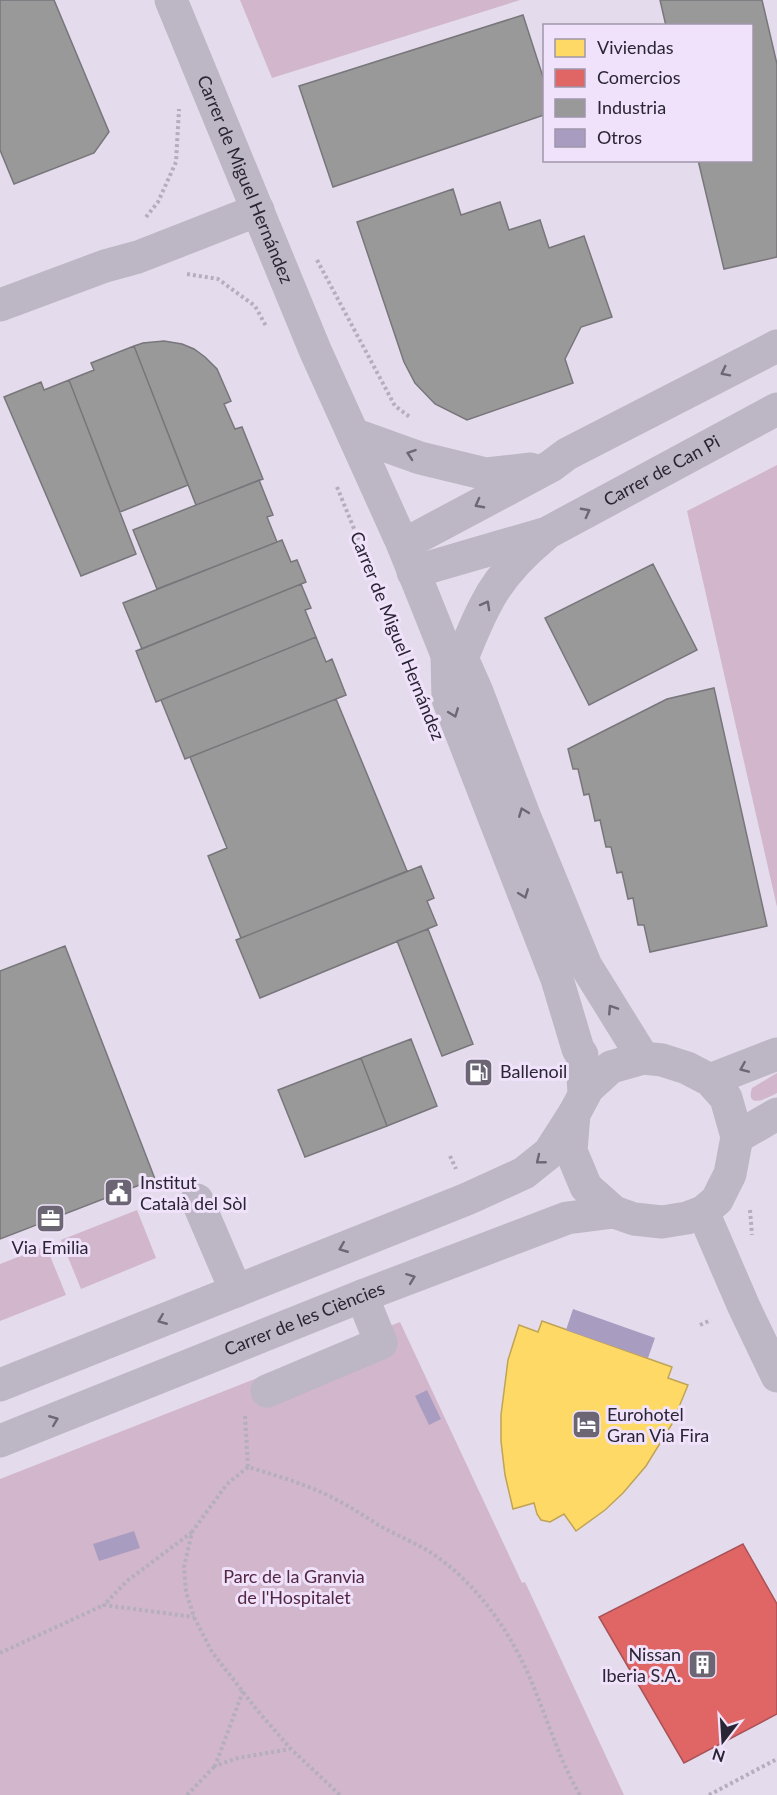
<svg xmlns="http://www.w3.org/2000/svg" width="777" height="1795" font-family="Lato,sans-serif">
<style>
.green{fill:#d1b6cc}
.homes{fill:#ffd966;stroke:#bfa357;stroke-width:1.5}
.shops{fill:#e06666;stroke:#a95257;stroke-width:1.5}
.industry{fill:#999;stroke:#78767b;stroke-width:1.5}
.building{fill:#a89dc1}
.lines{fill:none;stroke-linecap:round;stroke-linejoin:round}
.path{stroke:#b5aebd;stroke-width:4;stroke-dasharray:3 3;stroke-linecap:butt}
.minor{stroke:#bdb6c4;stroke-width:33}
.oneway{stroke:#6c6675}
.labels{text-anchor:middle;stroke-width:6;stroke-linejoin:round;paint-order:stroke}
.street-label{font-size:18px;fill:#2a2534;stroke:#efe2fa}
.poi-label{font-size:18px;fill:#2a2534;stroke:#efe2fa;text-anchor:start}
.park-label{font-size:18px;fill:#542743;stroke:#efe2fa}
</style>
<rect width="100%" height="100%" fill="#e4dcec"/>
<path class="green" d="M 240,0 L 520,0 L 272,78 Z
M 777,465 L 777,907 L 687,511 Z
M 777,1073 L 777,1093 C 768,1098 745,1110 752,1088 Z
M 137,1210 L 156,1258 L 81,1289 L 61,1240 Z
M 46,1246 L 66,1295 L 0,1321 L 0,1264 Z
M 400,1322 L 522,1583 L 525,1582 L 624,1795 L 0,1795 L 0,1479 Z"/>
<path class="homes" d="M 542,1321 L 672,1367 L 668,1378 L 688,1385 L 672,1424 L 646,1466 L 623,1493 L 605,1510 L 576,1531 L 564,1514 L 550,1522 L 541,1520 L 537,1514 L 534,1503 L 513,1509 L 505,1475 L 501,1441 L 501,1415 L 508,1360 L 519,1325 L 538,1332 Z"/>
<path class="shops" d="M 743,1544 L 777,1604 L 777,1714 L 684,1763 L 599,1617 Z"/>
<path class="industry" d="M 0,0 L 54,0 L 109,132 L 94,153 L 14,184 L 0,150 Z
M 660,0 L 762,0 L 777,64 L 777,257 L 724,269 L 698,160 L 752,160 L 752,26 L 666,26 Z
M 523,15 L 544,80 L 544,115 L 333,187 L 299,86 Z
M 453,189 L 461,215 L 500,202 L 509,230 L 540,220 L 549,248 L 584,236 L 612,317 L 581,327 L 565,359 L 573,383 L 467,420 L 435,404 L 415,383 L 404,362 L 357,222 Z
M 164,341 L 182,344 L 194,349 L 205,357 L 217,369 L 231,401 L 224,404 L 235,429 L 242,427 L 263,479 L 196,505 L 134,346 L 143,343 Z
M 134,346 L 188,485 L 120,512 L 69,380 L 94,370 L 91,363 Z
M 69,380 L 136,554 L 81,576 L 4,397 L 41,382 L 44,390 Z
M 259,480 L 273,515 L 267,517 L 277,542 L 157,589 L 133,530 Z
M 282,540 L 291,562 L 297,560 L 306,582 L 142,649 L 123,603 Z
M 653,564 L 697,650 L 589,705 L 545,618 Z
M 301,584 L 311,608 L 305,610 L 316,637 L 156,702 L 136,651 Z
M 316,637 L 326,662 L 332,659 L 346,695 L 185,759 L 161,700 Z
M 714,688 L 767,926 L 650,952 L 644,925 L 638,925 L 633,898 L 628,899 L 622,872 L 617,873 L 611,847 L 606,847 L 600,820 L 595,821 L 589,794 L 584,795 L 578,769 L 573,769 L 568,749 L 667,699 Z
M 336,699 L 407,871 L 241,938 L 208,856 L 227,848 L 190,757 Z
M 421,866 L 434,898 L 427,901 L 437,925 L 260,998 L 236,940 Z
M 428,929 L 473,1044 L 442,1056 L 397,941 Z
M 65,946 L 155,1179 L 0,1239 L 0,971 Z
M 411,1039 L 437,1106 L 387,1126 L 361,1058 Z
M 361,1058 L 387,1126 L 305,1157 L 278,1090 Z"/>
<path class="building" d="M 573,1309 L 655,1338 L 648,1358 L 566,1330 Z
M 427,1390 L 441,1419 L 429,1425 L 415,1396 Z
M 134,1531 L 140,1548 L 99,1561 L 93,1544 Z"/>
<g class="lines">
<path class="path" d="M 146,217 L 158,202 L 176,162 L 179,109
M 317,260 L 395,406 L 410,417
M 187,274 L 218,279 L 255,306 L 266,326
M 337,487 L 412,671
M 450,1156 L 456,1169
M 750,1210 L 752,1235
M 700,1325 L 711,1320
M 245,1416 L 248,1467 C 278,1476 309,1485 337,1500 C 352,1508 366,1517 380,1526 C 395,1534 410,1541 425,1549 C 467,1574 501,1618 522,1661 C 544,1705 555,1753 580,1795
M 248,1467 L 227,1484 L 192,1532 L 184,1567 L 186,1592 L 194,1617 L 212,1652 L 257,1710 L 291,1749 L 340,1795
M 192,1532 L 127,1581 L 104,1605 L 194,1617
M 0,1653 L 104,1605
M 243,1691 L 215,1766 L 238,1758 L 290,1749
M 187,1795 L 215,1766
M 709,1795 L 777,1759"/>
<g class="minor">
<path id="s1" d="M 171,0 L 315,350 L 403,545 L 447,655 L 448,699 L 557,979 L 578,1049 L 582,1055 L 584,1094"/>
<path d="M 0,305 L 105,266 L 138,257 L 258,210"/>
<path d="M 353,434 L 420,458 L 486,474 L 531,469"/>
<path d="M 403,545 L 551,466 L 567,454 L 777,346"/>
<path id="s2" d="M 413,572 L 547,533 L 777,409"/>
<path d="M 447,655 L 462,658 L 477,692 L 524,815 L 586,966 L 643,1058"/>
<path d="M 462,658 C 469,641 476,623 485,606 C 498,579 522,554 545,535"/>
<path d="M 643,1058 L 662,1060 L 687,1068 L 710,1080 L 726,1098 L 737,1137 L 730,1174 L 717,1200 L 703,1212 L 687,1218 L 662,1222 L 634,1219 L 614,1212 L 586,1187 L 571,1151 L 574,1114 L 588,1088 L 611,1067 Z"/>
<path d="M 710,1080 L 777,1054"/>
<path d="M 737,1137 L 777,1114"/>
<path d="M 197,1200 L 236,1291"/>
<path d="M 703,1212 L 744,1307 L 777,1376"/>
<path d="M 0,1385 L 467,1199 L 524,1173 L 549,1153 L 574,1114"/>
<path d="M 267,1391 L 381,1343 L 362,1296"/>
<path id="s3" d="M 0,1441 L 362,1296 L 567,1218 L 614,1212"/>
</g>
</g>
<defs><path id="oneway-chevron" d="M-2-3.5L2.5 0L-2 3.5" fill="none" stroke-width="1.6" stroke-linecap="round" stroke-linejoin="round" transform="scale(1.5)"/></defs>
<g class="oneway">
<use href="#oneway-chevron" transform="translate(725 372) rotate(153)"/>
<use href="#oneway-chevron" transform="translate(411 454) rotate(-161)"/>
<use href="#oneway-chevron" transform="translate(479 504) rotate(152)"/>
<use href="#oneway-chevron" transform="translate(586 512) rotate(-28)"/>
<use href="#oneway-chevron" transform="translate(486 605) rotate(-61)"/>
<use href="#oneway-chevron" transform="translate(454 713) rotate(69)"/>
<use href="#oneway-chevron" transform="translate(523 812) rotate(-111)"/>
<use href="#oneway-chevron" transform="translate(524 894) rotate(69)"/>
<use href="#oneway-chevron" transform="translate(612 1009) rotate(-123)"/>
<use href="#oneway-chevron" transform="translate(744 1068) rotate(157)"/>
<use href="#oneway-chevron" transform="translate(540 1160) rotate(141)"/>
<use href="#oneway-chevron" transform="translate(343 1248) rotate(158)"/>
<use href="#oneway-chevron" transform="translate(411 1278) rotate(-21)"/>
<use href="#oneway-chevron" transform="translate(162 1320) rotate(158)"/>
<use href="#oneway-chevron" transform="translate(54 1420) rotate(-22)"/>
</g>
<defs>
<symbol id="fuel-square" viewBox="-11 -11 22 22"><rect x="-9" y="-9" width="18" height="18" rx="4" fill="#6b6574" stroke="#efe2fa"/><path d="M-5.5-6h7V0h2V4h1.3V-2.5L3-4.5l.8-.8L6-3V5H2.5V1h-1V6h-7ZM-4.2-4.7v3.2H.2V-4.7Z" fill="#fff"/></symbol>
<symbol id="civic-square" viewBox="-11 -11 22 22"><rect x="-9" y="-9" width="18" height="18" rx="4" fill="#6b6574" stroke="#efe2fa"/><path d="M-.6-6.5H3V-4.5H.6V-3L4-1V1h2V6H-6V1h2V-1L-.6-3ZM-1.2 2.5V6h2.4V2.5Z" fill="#fff"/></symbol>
<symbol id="office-square" viewBox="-11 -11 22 22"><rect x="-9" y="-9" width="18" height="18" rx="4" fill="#6b6574" stroke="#efe2fa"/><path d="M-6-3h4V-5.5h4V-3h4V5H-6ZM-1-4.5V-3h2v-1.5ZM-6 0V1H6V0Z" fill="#fff"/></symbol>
<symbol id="hotel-square" viewBox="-11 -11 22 22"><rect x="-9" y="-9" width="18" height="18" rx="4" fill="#6b6574" stroke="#efe2fa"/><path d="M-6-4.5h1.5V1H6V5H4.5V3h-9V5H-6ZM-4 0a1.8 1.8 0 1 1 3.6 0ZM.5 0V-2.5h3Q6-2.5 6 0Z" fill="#fff"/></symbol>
<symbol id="building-square" viewBox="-11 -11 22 22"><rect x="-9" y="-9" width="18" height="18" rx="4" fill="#6b6574" stroke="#efe2fa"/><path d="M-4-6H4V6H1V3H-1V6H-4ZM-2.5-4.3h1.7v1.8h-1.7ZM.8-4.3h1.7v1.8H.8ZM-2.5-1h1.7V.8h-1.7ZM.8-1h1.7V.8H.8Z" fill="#fff"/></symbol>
</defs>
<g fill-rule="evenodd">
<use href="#fuel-square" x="462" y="1056" width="33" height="33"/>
<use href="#civic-square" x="102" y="1176" width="33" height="33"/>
<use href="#office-square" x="34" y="1202" width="33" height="33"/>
<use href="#hotel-square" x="570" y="1408" width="33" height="33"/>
<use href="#building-square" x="686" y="1648" width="33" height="33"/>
</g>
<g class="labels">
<g class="street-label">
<text dy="6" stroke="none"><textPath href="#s1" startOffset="194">Carrer de Miguel Hernández</textPath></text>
<text dy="6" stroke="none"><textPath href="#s2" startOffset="270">Carrer de Can Pi</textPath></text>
<text transform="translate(397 636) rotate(68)" y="6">Carrer de Miguel Hernández</text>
<text dy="6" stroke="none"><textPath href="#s3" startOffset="328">Carrer de les Ciències</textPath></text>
</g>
<g class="poi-label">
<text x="500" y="1078">Ballenoil</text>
<text x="140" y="1189">Institut<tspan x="140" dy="21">Català del Sòl</tspan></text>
<text x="50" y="1254" text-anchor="middle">Via Emilia</text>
<text x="607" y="1421">Eurohotel<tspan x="607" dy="21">Gran Via Fira</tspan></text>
<text x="681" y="1661" text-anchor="end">Nissan<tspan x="681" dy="21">Iberia S.A.</tspan></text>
</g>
<g class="park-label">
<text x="294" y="1583">Parc de la Granvia<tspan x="294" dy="21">de l'Hospitalet</tspan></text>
</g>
</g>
<rect x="543" y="24" width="210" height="138" fill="#efe2fa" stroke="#a096ab" stroke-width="1.5"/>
<rect x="555" y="39" width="30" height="18" fill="#ffd966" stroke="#a096ab" stroke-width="1.5"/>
<text x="597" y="54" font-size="18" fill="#2a2534">Viviendas</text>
<rect x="555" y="69" width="30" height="18" fill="#e06666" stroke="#a096ab" stroke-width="1.5"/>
<text x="597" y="84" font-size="18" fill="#2a2534">Comercios</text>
<rect x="555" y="99" width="30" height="18" fill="#999999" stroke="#a096ab" stroke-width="1.5"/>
<text x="597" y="114" font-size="18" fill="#2a2534">Industria</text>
<rect x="555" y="129" width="30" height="18" fill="#a89dc1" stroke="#a096ab" stroke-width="1.5"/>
<text x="597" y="144" font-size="18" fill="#2a2534">Otros</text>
<g transform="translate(723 1741) rotate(197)" stroke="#efe2fa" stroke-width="4.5" paint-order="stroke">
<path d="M0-4.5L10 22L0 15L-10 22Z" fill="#2a2534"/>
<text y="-9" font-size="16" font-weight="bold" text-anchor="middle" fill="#2a2534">N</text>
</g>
</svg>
